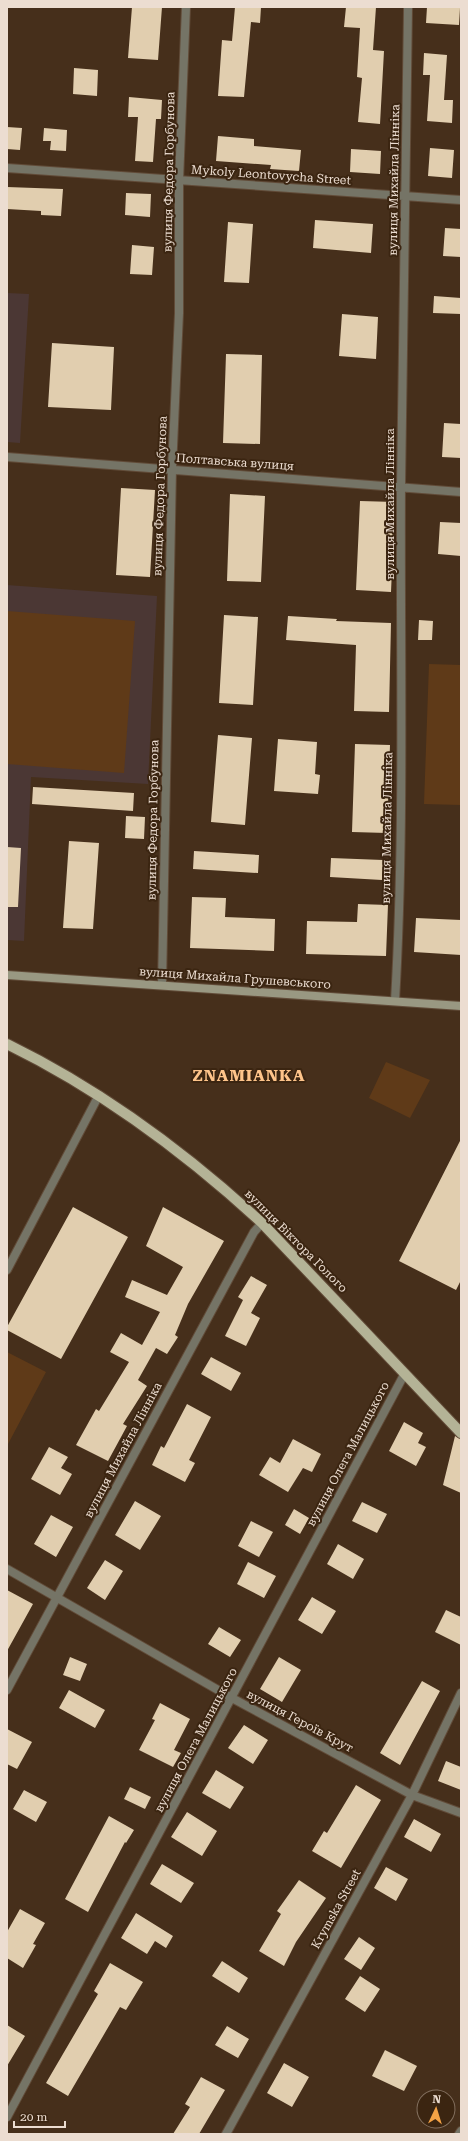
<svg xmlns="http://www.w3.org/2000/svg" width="468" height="2141" font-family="'Roboto Serif',serif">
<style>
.education{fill:#4b3734}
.green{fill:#5f3a18}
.building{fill:#e1ceaf}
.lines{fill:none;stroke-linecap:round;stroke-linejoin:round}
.street-casing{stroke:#614b38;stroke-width:10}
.secondary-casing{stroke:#614b38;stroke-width:10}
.primary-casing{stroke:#614b38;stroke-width:12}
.street{stroke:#757466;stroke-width:8}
.secondary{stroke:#999882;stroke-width:8}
.primary{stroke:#b4b396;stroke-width:10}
.labels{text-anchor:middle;stroke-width:4;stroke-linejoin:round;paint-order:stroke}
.street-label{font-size:12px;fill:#ecddd1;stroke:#3b2511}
.district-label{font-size:16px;font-weight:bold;letter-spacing:1px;fill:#fec48a;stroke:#3b2511}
</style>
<rect width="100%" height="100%" fill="#462f1b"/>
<path class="education" d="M 7,293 L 29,294 L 20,443 L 7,442 Z
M 7,585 L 157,596 L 148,784 L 31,777 L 24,941 L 7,940 Z"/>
<path class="green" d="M 7,611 L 135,621 L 124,773 L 7,764 Z
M 429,664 L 461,665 L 461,805 L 424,804 Z
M 386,1062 L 430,1080 L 410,1118 L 369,1098 Z
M 7,1352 L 46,1372 L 7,1446 Z"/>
<path class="building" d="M 132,7 L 162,7 L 158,60 L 128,58 Z
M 235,7 L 261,7 L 260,23 L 251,22 L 244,97 L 218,96 L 222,40 L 232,41 Z
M 346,7 L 376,7 L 373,50 L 384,51 L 380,124 L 358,122 L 362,78 L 357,77 L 360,28 L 344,27 Z
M 427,7 L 460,8 L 459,25 L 426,23 Z
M 424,53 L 447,55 L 444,100 L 453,100 L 452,123 L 427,121 L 430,75 L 423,75 Z
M 74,68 L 98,70 L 97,96 L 73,94 Z
M 129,97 L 162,100 L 161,119 L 156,119 L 153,162 L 135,161 L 138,117 L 128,117 Z
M 7,127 L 22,128 L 20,150 L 7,149 Z
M 44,128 L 67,130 L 66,151 L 50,150 L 51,141 L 43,141 Z
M 218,136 L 254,139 L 254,146 L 301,150 L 299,171 L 270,169 L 271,165 L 216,161 Z
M 430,148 L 454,150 L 452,178 L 428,176 Z
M 351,149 L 381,151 L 380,174 L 350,172 Z
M 7,187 L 63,189 L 61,216 L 41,215 L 41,211 L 7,209 Z
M 126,193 L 151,194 L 150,217 L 125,215 Z
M 315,220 L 373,224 L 371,253 L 313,248 Z
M 228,222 L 253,224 L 249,283 L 224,282 Z
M 445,228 L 461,229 L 461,257 L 443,256 Z
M 132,245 L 154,247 L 152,275 L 130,274 Z
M 434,296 L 461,298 L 461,314 L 433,313 Z
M 342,314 L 378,317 L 376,359 L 339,356 Z
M 52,343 L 114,347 L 111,410 L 48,407 Z
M 226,354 L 262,355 L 260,444 L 223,443 Z
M 444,423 L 461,424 L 461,458 L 442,457 Z
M 121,488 L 155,490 L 150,577 L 116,575 Z
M 230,494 L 265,496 L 261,582 L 227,581 Z
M 360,501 L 395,502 L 391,592 L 356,590 Z
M 440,522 L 461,523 L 461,556 L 438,554 Z
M 224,615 L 258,617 L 253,705 L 219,703 Z
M 288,616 L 337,619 L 336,621 L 391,623 L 389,712 L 354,711 L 356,645 L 286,640 Z
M 419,620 L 433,621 L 432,640 L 418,640 Z
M 218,735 L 252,738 L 245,825 L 211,822 Z
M 278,739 L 317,742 L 315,774 L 320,775 L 318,794 L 274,791 Z
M 355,744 L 390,745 L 387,833 L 352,832 Z
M 33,787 L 134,793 L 133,811 L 32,804 Z
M 126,816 L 145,817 L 144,839 L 125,838 Z
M 69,841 L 99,843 L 93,929 L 63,928 Z
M 7,847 L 21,848 L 18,907 L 7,907 Z
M 194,851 L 259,855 L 258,873 L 193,869 Z
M 331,858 L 383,860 L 382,880 L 330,877 Z
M 192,897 L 226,898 L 225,917 L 275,919 L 274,951 L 190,948 Z
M 358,904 L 388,905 L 386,956 L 306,954 L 307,921 L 357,922 Z
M 416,918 L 461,920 L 461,955 L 414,952 Z
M 461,1139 L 461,1280 L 456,1290 L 399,1261 Z
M 73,1207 L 128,1237 L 61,1359 L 7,1330 L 7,1327 Z
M 163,1207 L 224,1241 L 188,1304 L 175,1335 L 178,1337 L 167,1354 L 156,1348 L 138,1380 L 147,1386 L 123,1424 L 127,1426 L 108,1461 L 76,1445 L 96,1409 L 99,1411 L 129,1362 L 110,1352 L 121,1333 L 142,1345 L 160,1312 L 125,1297 L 132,1280 L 167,1295 L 183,1267 L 146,1246 Z
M 251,1276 L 267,1285 L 251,1313 L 260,1318 L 246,1346 L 225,1336 L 243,1300 L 238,1297 Z
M 211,1357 L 241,1373 L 231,1391 L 201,1374 Z
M 187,1404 L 211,1417 L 189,1460 L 195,1463 L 185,1482 L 152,1465 L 161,1446 L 164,1448 Z
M 404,1422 L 423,1433 L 418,1443 L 426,1447 L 416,1466 L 389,1451 Z
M 455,1436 L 461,1439 L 461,1493 L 443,1485 Z
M 293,1439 L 321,1454 L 312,1472 L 303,1468 L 288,1492 L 259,1475 L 270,1457 L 280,1463 Z
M 49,1447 L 68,1457 L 61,1468 L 72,1474 L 60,1495 L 31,1479 Z
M 135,1501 L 161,1516 L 140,1550 L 115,1535 Z
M 362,1502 L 387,1514 L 377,1533 L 352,1521 Z
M 294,1509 L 309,1518 L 300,1534 L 285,1525 Z
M 51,1515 L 73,1527 L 56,1557 L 34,1544 Z
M 251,1521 L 273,1532 L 259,1557 L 238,1546 Z
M 338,1544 L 364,1559 L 353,1579 L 327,1564 Z
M 105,1560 L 123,1571 L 105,1600 L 87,1588 Z
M 248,1562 L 276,1576 L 264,1598 L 237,1584 Z
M 7,1590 L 33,1604 L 7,1651 Z
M 312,1597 L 336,1611 L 322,1634 L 298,1620 Z
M 446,1610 L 461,1617 L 461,1645 L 435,1632 Z
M 219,1627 L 241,1640 L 230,1657 L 208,1644 Z
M 70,1657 L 87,1664 L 80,1681 L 63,1675 Z
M 279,1657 L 301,1670 L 282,1702 L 260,1689 Z
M 422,1681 L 440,1691 L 400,1765 L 380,1753 Z
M 69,1690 L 105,1710 L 95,1728 L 59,1708 Z
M 160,1703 L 190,1719 L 174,1750 L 181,1753 L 173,1767 L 139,1750 L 155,1720 L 152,1719 Z
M 244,1725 L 268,1740 L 253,1764 L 228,1748 Z
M 7,1729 L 32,1742 L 17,1769 L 7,1764 Z
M 446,1761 L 461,1767 L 461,1790 L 438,1781 Z
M 216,1770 L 244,1787 L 230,1809 L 202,1793 Z
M 356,1785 L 381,1800 L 341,1868 L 312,1851 L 324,1831 L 327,1833 Z
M 130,1787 L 151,1797 L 145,1809 L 124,1799 Z
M 24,1790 L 47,1802 L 36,1822 L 13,1809 Z
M 187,1812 L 217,1831 L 202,1856 L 171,1837 Z
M 109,1816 L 134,1830 L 126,1843 L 125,1842 L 88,1912 L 65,1899 Z
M 414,1819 L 441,1834 L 431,1852 L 404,1837 Z
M 162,1864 L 194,1883 L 181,1903 L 150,1884 Z
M 386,1867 L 408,1879 L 396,1901 L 374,1888 Z
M 299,1880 L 326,1898 L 296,1942 L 284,1966 L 259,1951 L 281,1914 L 277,1911 Z
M 20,1909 L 45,1923 L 33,1944 L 36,1945 L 23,1968 L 7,1958 L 7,1932 Z
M 136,1913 L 173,1936 L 166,1948 L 155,1941 L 147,1954 L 121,1938 Z
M 359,1937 L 375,1948 L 361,1970 L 344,1959 Z
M 222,1961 L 248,1978 L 239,1993 L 212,1976 Z
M 110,1963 L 143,1982 L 126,2010 L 120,2007 L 68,2096 L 46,2083 L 98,1994 L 94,1991 Z
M 360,1976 L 380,1989 L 365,2012 L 345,1999 Z
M 7,2025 L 25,2036 L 7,2066 Z
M 227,2026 L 249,2039 L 238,2058 L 215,2045 Z
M 385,2050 L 417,2066 L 404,2091 L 372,2076 Z
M 284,2063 L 309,2077 L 292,2107 L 267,2093 Z
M 201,2077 L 225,2090 L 199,2134 L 173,2134 L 190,2107 L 185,2104 Z"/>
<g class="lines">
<defs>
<path id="street" d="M 7,168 L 461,200
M 7,457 L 461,492
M 162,985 L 172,469 L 179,313 L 179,181 L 186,7
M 395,1001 C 405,830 400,658 401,486 C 402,327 406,167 408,7
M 7,1270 L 99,1095
M 7,1569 L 232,1698 L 412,1795 L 461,1813
M 7,1690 L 254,1232 L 262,1223
M 7,2117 L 405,1373
M 226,2134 L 412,1795 L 461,1693
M 459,2134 L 461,2131"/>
<path id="secondary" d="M 7,975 L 461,1006"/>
<path id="primary" d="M 7,1044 C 101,1090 185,1152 262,1223 L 461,1433"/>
</defs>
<use href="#street" class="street-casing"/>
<use href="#secondary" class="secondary-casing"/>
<use href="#primary" class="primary-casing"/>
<use href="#street" class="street"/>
<use href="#secondary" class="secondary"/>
<use href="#primary" class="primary"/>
</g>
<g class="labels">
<g class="street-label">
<text transform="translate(169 172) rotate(-89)" y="4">вулиця Федора Горбунова</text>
<text transform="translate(271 175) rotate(4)" y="4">Mykoly Leontovycha Street</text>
<text transform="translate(394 180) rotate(-89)" y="4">вулиця Михайла Лінніка</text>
<text transform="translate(235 462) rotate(4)" y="4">Полтавська вулиця</text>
<text transform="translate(160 496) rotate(-88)" y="4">вулиця Федора Горбунова</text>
<text transform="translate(390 504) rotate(-90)" y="4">вулиця Михайла Лінніка</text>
<text transform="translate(153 820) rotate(-89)" y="4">вулиця Федора Горбунова</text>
<text transform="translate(387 828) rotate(-89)" y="4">вулиця Михайла Лінніка</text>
<text transform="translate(235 978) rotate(4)" y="4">вулиця Михайла Грушевського</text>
<text transform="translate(296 1241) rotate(45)" y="4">вулиця Віктора Голого</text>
<text transform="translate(123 1450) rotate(-62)" y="4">вулиця Михайла Лінніка</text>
<text transform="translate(348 1454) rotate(-62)" y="4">вулиця Олега Малицького</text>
<text transform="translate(300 1721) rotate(28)" y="4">вулиця Героїв Крут</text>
<text transform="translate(196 1740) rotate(-62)" y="4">вулиця Олега Малицького</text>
<text transform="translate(336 1909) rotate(-61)" y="4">Krymska Street</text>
</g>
<g class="district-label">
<text x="249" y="1081">ZNAMIANKA</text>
</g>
</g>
<rect width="468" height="2141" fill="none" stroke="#ecddd1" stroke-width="16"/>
<g transform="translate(436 2109) rotate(4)"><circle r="19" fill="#3b2511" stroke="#826f5e"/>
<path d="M0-3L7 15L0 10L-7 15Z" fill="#f5a345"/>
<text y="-6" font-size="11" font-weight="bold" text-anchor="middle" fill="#ecddd1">N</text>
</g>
<path d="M14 2121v6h51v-6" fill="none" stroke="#ecddd1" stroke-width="2"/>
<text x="20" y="2121" font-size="12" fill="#ecddd1" stroke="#3b2511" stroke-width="3" paint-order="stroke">20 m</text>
</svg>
